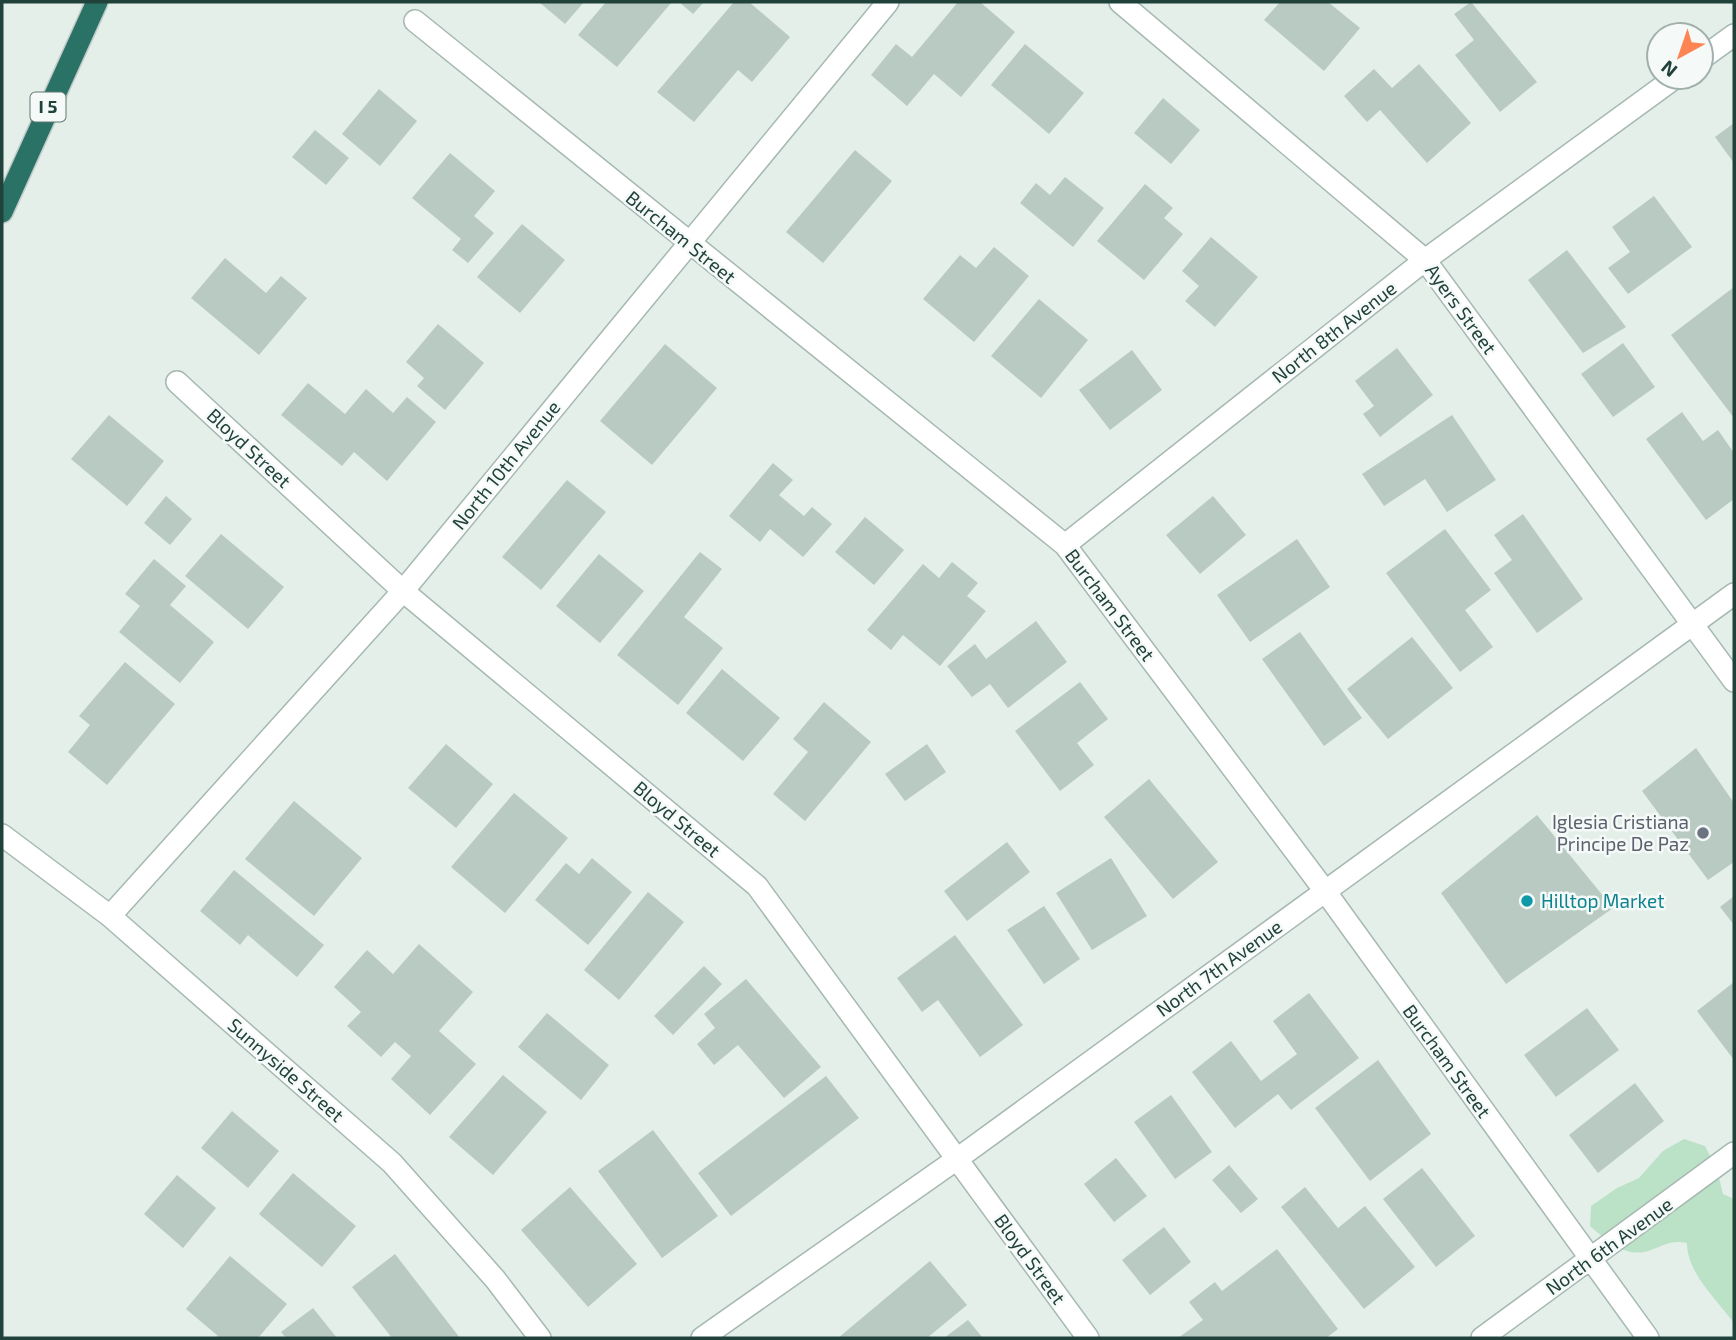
<svg xmlns="http://www.w3.org/2000/svg" width="1736" height="1340" font-family="'Exo 2',sans-serif">
<style>
.green{fill:#bbe1c7}
.building{fill:#b9cac3}
.lines{fill:none;stroke-linecap:round;stroke-linejoin:round}
.minor-casing{stroke:#a6b8b2;stroke-width:24}
.highway-casing{stroke:#c1cac8;stroke-width:24}
.minor{stroke:#fff;stroke-width:21}
.highway{stroke:#2a7166;stroke-width:21}
.worship-dot{fill:#6b7280;stroke:#f5faf8;stroke-width:2.5}
.culture-dot{fill:#0f9aa8;stroke:#f5faf8;stroke-width:2.5}
.labels{text-anchor:middle;stroke-width:5;stroke-linejoin:round;paint-order:stroke}
.shield{fill:#f5faf8;stroke:#617974;stroke-width:2}
.shield-label{font-size:18px;font-weight:bold;fill:#21423b}
.street-label{font-size:19px;fill:#21423b;stroke:#f5faf8}
.worship-label{font-size:19px;fill:#5b616d;stroke:#f5faf8;text-anchor:end}
.culture-label{font-size:19px;fill:#0d838f;stroke:#f5faf8;text-anchor:start}
</style>
<rect width="100%" height="100%" fill="#e4efea"/>
<path class="green" d="M 1684,1139 L 1705,1146 L 1717,1170 L 1723,1194 L 1734,1199 L 1734,1323 C 1717,1300 1687,1273 1687,1243 C 1669,1239 1661,1248 1644,1252 C 1623,1256 1605,1239 1590,1226 L 1591,1206 L 1617,1188 L 1639,1178 L 1663,1151 Z"/>
<path class="building" d="M 539,2 L 584,2 L 565,24 Z
M 606,2 L 671,3 L 617,67 L 578,35 Z
M 679,2 L 704,2 L 693,14 Z
M 734,2 L 749,2 L 790,37 L 752,82 L 738,70 L 694,122 L 657,92 Z
M 958,2 L 980,2 L 1015,32 L 961,97 L 934,74 L 907,106 L 871,75 L 896,44 L 912,57 Z
M 1280,2 L 1328,2 L 1360,28 L 1324,71 L 1264,20 Z
M 1471,2 L 1537,82 L 1500,112 L 1455,55 L 1474,40 L 1454,14 Z
M 1025,44 L 1084,93 L 1049,134 L 991,85 Z
M 1419,64 L 1471,123 L 1427,163 L 1380,110 L 1367,122 L 1344,96 L 1374,69 L 1392,88 Z
M 379,89 L 417,121 L 380,166 L 342,134 Z
M 1163,98 L 1200,130 L 1171,164 L 1134,133 Z
M 1734,123 L 1734,163 L 1715,137 Z
M 315,130 L 349,158 L 326,185 L 292,157 Z
M 855,150 L 892,181 L 823,263 L 786,232 Z
M 450,153 L 495,191 L 474,216 L 494,233 L 468,263 L 452,250 L 461,239 L 412,198 Z
M 1065,177 L 1104,208 L 1073,247 L 1020,203 L 1036,183 L 1050,195 Z
M 1145,184 L 1173,208 L 1164,218 L 1183,234 L 1144,280 L 1097,241 Z
M 1654,196 L 1692,247 L 1628,294 L 1608,268 L 1630,252 L 1612,227 Z
M 522,224 L 565,260 L 520,313 L 477,277 Z
M 1211,237 L 1258,277 L 1215,327 L 1185,301 L 1199,286 L 1182,271 Z
M 994,247 L 1029,276 L 974,342 L 923,299 L 960,255 L 976,268 Z
M 1567,250 L 1626,327 L 1583,353 L 1528,280 Z
M 225,258 L 266,293 L 281,276 L 307,298 L 259,355 L 191,298 Z
M 1734,287 L 1734,418 L 1671,335 Z
M 1039,299 L 1088,340 L 1041,398 L 991,356 Z
M 438,324 L 484,363 L 445,410 L 417,386 L 424,378 L 406,362 Z
M 1623,343 L 1655,387 L 1613,417 L 1581,374 Z
M 665,344 L 717,388 L 652,465 L 600,421 Z
M 1397,348 L 1433,395 L 1380,437 L 1363,414 L 1374,406 L 1355,381 Z
M 1132,350 L 1162,390 L 1110,430 L 1079,390 Z
M 308,383 L 345,414 L 366,389 L 393,413 L 407,397 L 436,422 L 387,481 L 354,452 L 342,466 L 281,415 Z
M 1682,412 L 1703,441 L 1718,430 L 1734,453 L 1734,499 L 1706,520 L 1646,439 Z
M 109,415 L 164,461 L 127,506 L 71,459 Z
M 1452,415 L 1496,480 L 1447,512 L 1425,479 L 1384,506 L 1362,474 Z
M 773,463 L 793,480 L 779,495 L 804,516 L 812,507 L 832,524 L 803,557 L 770,529 L 760,542 L 729,516 Z
M 567,480 L 606,512 L 541,590 L 502,557 Z
M 166,496 L 192,519 L 170,545 L 144,523 Z
M 1213,496 L 1246,535 L 1200,574 L 1166,535 Z
M 1523,514 L 1583,599 L 1537,633 L 1494,573 L 1512,560 L 1494,535 Z
M 865,517 L 904,550 L 874,585 L 835,552 Z
M 1445,529 L 1491,590 L 1465,610 L 1493,647 L 1460,672 L 1386,573 Z
M 221,534 L 284,587 L 248,629 L 185,576 Z
M 1297,539 L 1330,587 L 1250,642 L 1217,595 Z
M 700,552 L 722,569 L 684,617 L 723,648 L 678,705 L 617,655 Z
M 599,554 L 644,591 L 600,643 L 556,606 Z
M 154,559 L 186,586 L 170,605 L 214,642 L 180,683 L 119,632 L 140,606 L 125,594 Z
M 952,562 L 978,583 L 967,596 L 986,611 L 940,666 L 903,635 L 891,650 L 867,630 L 923,564 L 939,578 Z
M 1036,621 L 1067,662 L 1008,708 L 990,684 L 972,697 L 947,666 L 975,644 L 986,659 Z
M 1300,632 L 1362,718 L 1324,746 L 1262,659 Z
M 1412,637 L 1453,688 L 1388,739 L 1347,689 Z
M 125,662 L 175,704 L 107,785 L 68,752 L 90,725 L 79,716 Z
M 722,669 L 780,718 L 743,761 L 686,713 Z
M 1080,682 L 1108,719 L 1077,743 L 1094,765 L 1060,791 L 1015,731 Z
M 824,702 L 871,742 L 805,821 L 773,794 L 808,752 L 793,739 Z
M 446,744 L 493,784 L 456,828 L 408,788 Z
M 927,744 L 946,772 L 905,801 L 885,774 Z
M 1696,748 L 1734,803 L 1734,862 L 1708,880 L 1642,791 Z
M 1149,779 L 1218,862 L 1173,899 L 1104,817 Z
M 514,793 L 568,838 L 505,913 L 451,867 Z
M 294,801 L 362,858 L 314,916 L 245,859 Z
M 1537,815 L 1613,908 L 1506,984 L 1441,893 Z
M 1007,842 L 1030,872 L 967,921 L 944,891 Z
M 592,858 L 632,892 L 588,945 L 535,900 L 566,863 L 579,874 Z
M 1111,858 L 1147,916 L 1092,950 L 1056,893 Z
M 234,870 L 324,945 L 297,977 L 248,935 L 240,945 L 200,911 Z
M 648,892 L 684,922 L 619,1000 L 584,970 Z
M 1734,896 L 1734,925 L 1720,907 Z
M 1044,906 L 1080,959 L 1044,984 L 1007,930 Z
M 955,935 L 1023,1025 L 980,1057 L 938,1000 L 922,1012 L 897,978 Z
M 419,944 L 473,992 L 439,1031 L 476,1064 L 430,1115 L 391,1079 L 411,1056 L 395,1042 L 381,1057 L 347,1026 L 361,1012 L 334,987 L 367,950 L 393,974 Z
M 704,966 L 722,984 L 673,1035 L 654,1016 Z
M 746,979 L 821,1067 L 784,1098 L 738,1045 L 714,1065 L 697,1044 L 715,1028 L 704,1014 Z
M 1734,982 L 1734,1060 L 1697,1011 Z
M 1309,993 L 1359,1058 L 1291,1110 L 1278,1094 L 1235,1128 L 1192,1072 L 1231,1041 L 1261,1081 L 1297,1054 L 1273,1021 Z
M 1587,1008 L 1619,1050 L 1556,1097 L 1524,1055 Z
M 547,1013 L 609,1065 L 581,1100 L 518,1047 Z
M 1378,1060 L 1431,1134 L 1370,1181 L 1315,1108 Z
M 503,1075 L 547,1112 L 493,1175 L 449,1137 Z
M 826,1076 L 859,1118 L 731,1216 L 698,1173 Z
M 1635,1083 L 1664,1121 L 1598,1173 L 1569,1135 Z
M 1171,1095 L 1212,1152 L 1175,1179 L 1134,1122 Z
M 232,1111 L 279,1151 L 248,1188 L 201,1148 Z
M 653,1130 L 718,1216 L 662,1258 L 598,1171 Z
M 1116,1158 L 1147,1196 L 1114,1222 L 1084,1184 Z
M 1229,1165 L 1258,1199 L 1241,1213 L 1212,1180 Z
M 1422,1168 L 1475,1236 L 1436,1267 L 1383,1199 Z
M 293,1173 L 356,1226 L 322,1267 L 259,1214 Z
M 177,1175 L 216,1208 L 183,1248 L 144,1214 Z
M 570,1187 L 637,1264 L 588,1307 L 521,1230 Z
M 1305,1187 L 1338,1228 L 1365,1206 L 1415,1267 L 1364,1309 L 1281,1207 Z
M 1164,1227 L 1191,1262 L 1150,1295 L 1122,1260 Z
M 1277,1249 L 1338,1329 L 1326,1338 L 1178,1338 L 1203,1320 L 1189,1302 L 1215,1282 L 1222,1291 Z
M 395,1254 L 460,1338 L 392,1338 L 352,1287 Z
M 230,1256 L 287,1304 L 258,1338 L 215,1338 L 218,1336 L 186,1309 Z
M 930,1261 L 967,1305 L 927,1338 L 838,1338 Z
M 313,1308 L 337,1338 L 286,1338 L 281,1332 Z
M 968,1320 L 983,1338 L 944,1338 Z"/>
<g class="lines">
<defs>
<path id="minor" d="M 1120,2 L 1425,260 L 1734,681
M 415,21 L 1065,545 L 1325,891 L 1648,1338
M 1701,59 L 1734,35
M 177,382 L 403,591 L 757,886 L 1088,1338
M 1065,545 L 1425,260 L 1676,77
M 2,835 L 110,916 L 392,1163 L 495,1279 L 540,1338
M 110,916 L 403,591 L 888,2
M 702,1338 L 957,1159 L 1734,594
M 1482,1338 L 1734,1153"/>
<path id="highway" d="M 2,212 L 97,2"/>
</defs>
<use href="#minor" class="minor-casing"/>
<use href="#highway" class="highway-casing"/>
<use href="#minor" class="minor"/>
<use href="#highway" class="highway"/>
</g>
<circle class="worship-dot" cx="1703" cy="833" r="7"/>
<circle class="culture-dot" cx="1527" cy="901" r="7"/>
<g class="labels">
<rect class="shield" x="30.5" y="92.5" width="35" height="29" rx="5"/>
<g class="shield-label">
<text x="48" y="113">I 5</text>
</g>
<g class="street-label">
<text transform="translate(681 237) rotate(39)" y="7">Burcham Street</text>
<text transform="translate(1461 309) rotate(54)" y="7">Ayers Street</text>
<text transform="translate(1334 332) rotate(-38)" y="7">North 8th Avenue</text>
<text transform="translate(249 448) rotate(43)" y="7">Bloyd Street</text>
<text transform="translate(506 465) rotate(-51)" y="7">North 10th Avenue</text>
<text transform="translate(1110 605) rotate(53)" y="7">Burcham Street</text>
<text transform="translate(677 819) rotate(40)" y="7">Bloyd Street</text>
<text transform="translate(1219 968) rotate(-36)" y="7">North 7th Avenue</text>
<text transform="translate(1447 1061) rotate(54)" y="7">Burcham Street</text>
<text transform="translate(286 1070) rotate(41)" y="7">Sunnyside Street</text>
<text transform="translate(1609 1246) rotate(-36)" y="7">North 6th Avenue</text>
<text transform="translate(1030 1259) rotate(54)" y="7">Bloyd Street</text>
</g>
<g class="worship-label">
<text x="1689" y="829">Iglesia Cristiana<tspan x="1689" dy="22">Principe De Paz</tspan></text>
</g>
<g class="culture-label">
<text x="1541" y="908">Hilltop Market</text>
</g>
</g>
<rect width="1736" height="1340" fill="none" stroke="#21423b" stroke-width="7"/>
<g transform="translate(1680 56) rotate(220)"><circle r="33" fill="#f5faf8" stroke="#a0b0ac" stroke-width="2"/>
<path d="M0-5L12 26L0 18L-12 26Z" fill="#fd8553"/>
<text y="-10" font-size="19" font-weight="bold" text-anchor="middle" fill="#21423b">N</text>
</g>
</svg>
